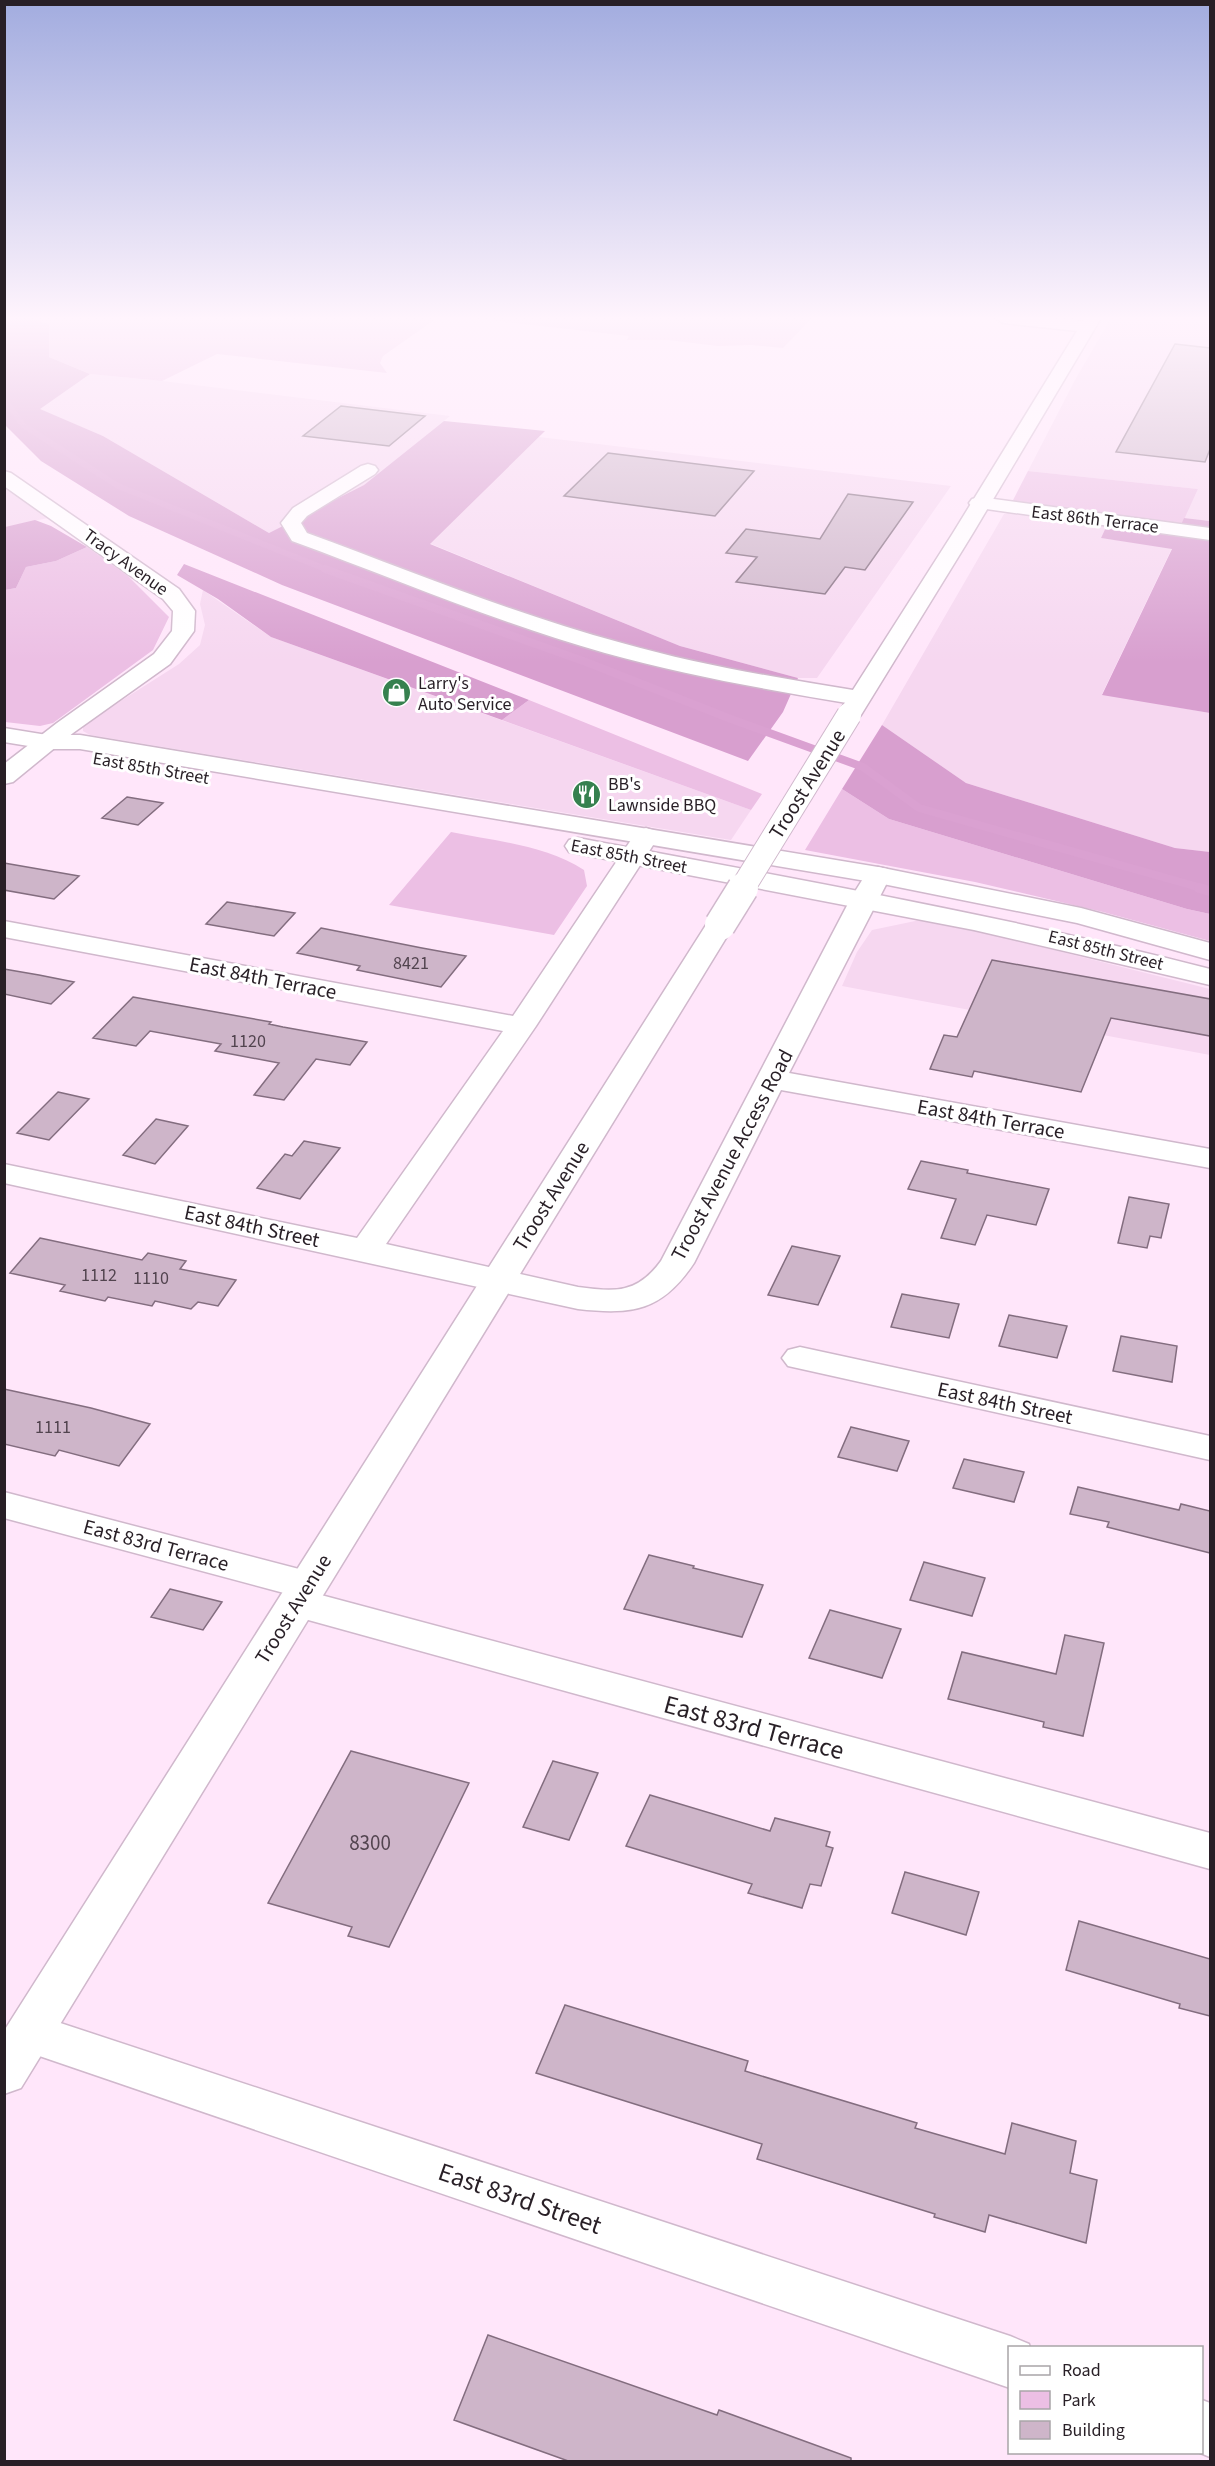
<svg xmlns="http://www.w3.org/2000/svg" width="1215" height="2466" font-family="'Source Sans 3',sans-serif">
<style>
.built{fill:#f6d7f0}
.green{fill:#ecbfe4}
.forest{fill:#d89fcf}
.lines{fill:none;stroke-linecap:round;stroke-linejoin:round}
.stream-far2{stroke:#daa1d1;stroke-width:6}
.stream-far1{stroke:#daa1d1;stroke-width:8}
.stream{stroke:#daa1d1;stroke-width:10}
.building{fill:#ceb5c9;stroke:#836d7f;stroke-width:1.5}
.minor-casing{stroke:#d0b8cc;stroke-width:3}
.major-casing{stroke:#d0b8cc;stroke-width:3}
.minor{fill:#fff;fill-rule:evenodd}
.major{fill:#fff;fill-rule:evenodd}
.major-bridge-far1-casing{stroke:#d0b8cc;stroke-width:26;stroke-linecap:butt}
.major-bridge-casing{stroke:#d0b8cc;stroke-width:33;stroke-linecap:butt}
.major-bridge-far1{stroke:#fff;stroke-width:24}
.major-bridge{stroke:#fff;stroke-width:30}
.labels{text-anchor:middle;stroke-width:6;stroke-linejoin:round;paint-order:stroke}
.far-street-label{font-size:18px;fill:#281f26;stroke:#fff}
.far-poi-label{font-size:18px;fill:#281f26;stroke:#fff;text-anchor:start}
.number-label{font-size:18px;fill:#52444f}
.street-label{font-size:21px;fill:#281f26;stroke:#fff}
.near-number-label{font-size:21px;fill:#52444f}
.near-street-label{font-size:26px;fill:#281f26;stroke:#fff}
</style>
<rect width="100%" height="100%" fill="#ffe6fa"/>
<path class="built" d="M 1111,318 L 1210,318 L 1210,521 L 1184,518 L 1198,489 L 1028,471 L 1075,380 Z
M 90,374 L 162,381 L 450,416 L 364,485 L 269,533 L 103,436 L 39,409 Z
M 539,437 L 951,486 L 817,678 L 798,678 L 680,646 L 429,543 Z
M 4,488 L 48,518 L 5,527 Z
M 1014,512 L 1107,525 L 1101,538 L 1172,548 L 1102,694 L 1210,713 L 1210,852 L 1175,848 L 966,783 L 882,725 L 1004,514 Z
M 203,590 L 271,637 L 751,810 L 731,840 L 90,735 L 83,731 L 83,725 L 179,664 L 200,645 L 205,625 L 200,604 Z
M 920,920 L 966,928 L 1210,989 L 1210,1055 L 842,986 L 857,952 L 872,930 Z"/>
<path class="green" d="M 29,318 L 437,318 L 383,356 L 380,363 L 387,373 L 217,354 L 162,381 L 90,374 L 49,357 L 49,325 Z
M 470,318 L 812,318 L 783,348 L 751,345 L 718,346 L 668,340 L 627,340 L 629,336 Z
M 1028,471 L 1198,489 L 1181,526 L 1011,504 Z
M 87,547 L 128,576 L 169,617 L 153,650 L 53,723 L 40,726 L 5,722 L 5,590 L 16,588 L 26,567 L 56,561 Z
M 529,700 L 762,794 L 751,810 L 502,720 Z
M 842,789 L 889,819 L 1187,909 L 1210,914 L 1210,941 L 1103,912 L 975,882 L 805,850 Z
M 451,832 C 495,841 545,845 584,870 L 587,886 L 554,935 L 389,905 Z"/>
<path class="forest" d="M 4,318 L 29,318 L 49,324 L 49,357 L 90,374 L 40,409 L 103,436 L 269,533 L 364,485 L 444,421 L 545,431 L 430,544 L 680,646 L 798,678 L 783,712 L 748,761 L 282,585 L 129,516 L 41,461 L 5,425 Z
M 1184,518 L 1210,521 L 1210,713 L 1102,695 L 1172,549 L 1101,538 L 1107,525 L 1177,534 Z
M 35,520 L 51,526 L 87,547 L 56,561 L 26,567 L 16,588 L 5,590 L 5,527 Z
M 184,564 L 529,700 L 502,720 L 271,637 L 218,599 L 177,575 Z
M 882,725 L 966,783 L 1175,848 L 1210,852 L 1210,914 L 1187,909 L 889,819 L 842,789 Z"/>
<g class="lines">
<path class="stream-far2" d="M 4,347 L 4,355
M 4,399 L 23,425 L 118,486 L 328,570"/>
<path class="stream-far1" d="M 325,569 L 586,662 L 731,719 L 863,767 L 919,808 L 1205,889"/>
<path class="stream" d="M 1199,888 L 1210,891"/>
</g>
<path class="building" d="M 1175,344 L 1210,348 L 1210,449 L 1205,462 L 1116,452 Z
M 341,406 L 425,416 L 389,446 L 303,436 Z
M 608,453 L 754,471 L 715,516 L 564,496 Z
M 848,494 L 913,502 L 865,570 L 845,567 L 825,594 L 736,582 L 757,557 L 726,553 L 746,529 L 820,539 Z
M 127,797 L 163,803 L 138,825 L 102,818 Z
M 4,863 L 79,876 L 54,899 L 4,890 Z
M 227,902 L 295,913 L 274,936 L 206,924 Z
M 321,928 L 422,948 L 466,956 L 441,987 L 357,970 L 360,966 L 297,953 Z
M 992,960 L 1210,999 L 1210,1036 L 1111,1018 L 1081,1092 L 974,1071 L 972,1077 L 930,1069 L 944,1035 L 957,1037 Z
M 4,969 L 39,975 L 74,982 L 51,1004 L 4,994 Z
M 133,997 L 271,1022 L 269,1024 L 283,1027 L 367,1042 L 350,1065 L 316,1059 L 284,1100 L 254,1095 L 279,1063 L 215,1051 L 221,1044 L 150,1031 L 136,1046 L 93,1038 Z
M 58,1092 L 89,1099 L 49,1140 L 17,1133 Z
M 156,1119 L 188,1126 L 155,1164 L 123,1155 Z
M 304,1141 L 340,1148 L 300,1199 L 257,1188 L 285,1154 L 292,1156 Z
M 921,1161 L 968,1170 L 967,1173 L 1049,1189 L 1036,1225 L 987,1215 L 975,1245 L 941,1238 L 956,1199 L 908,1189 Z
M 1129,1197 L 1169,1204 L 1161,1238 L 1150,1236 L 1147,1248 L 1118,1243 Z
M 40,1238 L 142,1260 L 148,1253 L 186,1261 L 180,1269 L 236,1280 L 218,1306 L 198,1302 L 191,1309 L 155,1301 L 152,1306 L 108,1297 L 105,1301 L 60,1291 L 65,1285 L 10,1273 Z
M 792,1246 L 840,1256 L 818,1305 L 768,1295 Z
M 902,1294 L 959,1304 L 949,1338 L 891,1327 Z
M 1009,1315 L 1067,1326 L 1057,1358 L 999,1346 Z
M 1121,1336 L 1177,1346 L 1172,1382 L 1113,1371 Z
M 4,1389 L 91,1408 L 150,1424 L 119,1466 L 59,1450 L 55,1456 L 4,1444 Z
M 851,1427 L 909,1441 L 897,1471 L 838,1457 Z
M 964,1459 L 1024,1472 L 1014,1502 L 953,1488 Z
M 1078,1487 L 1179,1510 L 1181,1504 L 1210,1511 L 1210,1553 L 1107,1527 L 1109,1522 L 1070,1514 Z
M 649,1555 L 694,1566 L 693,1568 L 763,1585 L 742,1637 L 624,1609 Z
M 924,1562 L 985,1578 L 972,1616 L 910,1600 Z
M 170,1589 L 222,1602 L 203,1630 L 151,1617 Z
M 830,1610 L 901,1629 L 882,1678 L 809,1658 Z
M 1065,1635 L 1104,1643 L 1083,1736 L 1043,1727 L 1044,1722 L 948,1699 L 962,1652 L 1056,1674 Z
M 351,1751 L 469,1783 L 389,1947 L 348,1936 L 352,1927 L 268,1903 Z
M 553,1761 L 598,1773 L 569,1840 L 523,1827 Z
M 650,1795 L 770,1831 L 775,1818 L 830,1832 L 826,1846 L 833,1848 L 821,1886 L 810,1884 L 802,1908 L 748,1893 L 752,1884 L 626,1846 Z
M 905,1872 L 979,1892 L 966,1935 L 892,1913 Z
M 1079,1921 L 1210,1959 L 1210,2016 L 1179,2008 L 1180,2004 L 1066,1970 Z
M 565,2005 L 748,2061 L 745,2071 L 917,2123 L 915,2128 L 1005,2154 L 1012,2123 L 1076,2141 L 1070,2173 L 1097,2180 L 1086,2243 L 989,2215 L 985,2232 L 934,2217 L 935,2214 L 757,2159 L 762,2144 L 536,2073 Z
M 488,2335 L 717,2415 L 719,2410 L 851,2458 L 851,2462 L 571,2462 L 454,2420 Z"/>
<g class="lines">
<defs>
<path id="minor" d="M 995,318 C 1013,318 1086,315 1095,327 L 1087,332 L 1003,323 Z
M 368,464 L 375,466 L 378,470 L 375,474 L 307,516 L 301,523 L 307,533 C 411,571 514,614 622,643 C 699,665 779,678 859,691 L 867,693 L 871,698 L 867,703 L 859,705 C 774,691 688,676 605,653 C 498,623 396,579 292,541 L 281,523 L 293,508 L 361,466 Z
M 4,471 L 11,473 L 179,589 L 195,611 L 194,631 L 170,664 L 73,733 L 13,782 L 4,784 L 4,764 L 57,723 L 154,654 L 172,631 L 173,611 L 163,599 L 4,486 Z
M 979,497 L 1210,528 L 1210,540 L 972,507 L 969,503 L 972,499 Z
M 646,828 L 655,831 L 659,836 L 536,1026 L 386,1244 L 578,1287 C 615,1292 637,1294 661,1261 L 851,898 L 869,869 L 878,867 L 887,869 L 891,875 L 789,1073 L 1210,1149 L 1210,1168 L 781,1090 L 694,1263 C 662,1311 633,1315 578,1309 L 4,1183 L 4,1164 L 357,1238 L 503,1031 L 4,937 L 4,921 L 513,1016 L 637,831 Z
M 800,1347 L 1210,1436 L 1210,1460 L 788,1366 L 782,1358 L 788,1350 Z
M 4,1492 L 322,1575 L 328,1585 L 321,1595 L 1210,1833 L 1210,1869 L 283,1613 L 277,1603 L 284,1593 L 4,1518 Z
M 30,2013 L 1010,2336 L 1029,2344 L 1030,2348 L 1010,2348 L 1010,2388 L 13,2047 L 6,2033 L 13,2019 Z
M 1202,2400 L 1210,2403 L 1210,2457 L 1198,2452 L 1202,2452 Z"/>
<path id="major" d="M 1085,318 L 1101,318 L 973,533 L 861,715 L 857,720 L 849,722 L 841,720 L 837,715 L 953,533 Z
M 4,728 L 47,735 L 80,735 L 878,867 L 1081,908 L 1210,943 L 1210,960 L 1077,923 L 878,883 L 80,749 L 47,749 L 4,742 Z
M 578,838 C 790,878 1002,915 1210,969 L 1210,985 L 974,930 L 569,852 L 565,846 L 569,840 Z
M 720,917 L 730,919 L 734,925 L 21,2088 L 4,2094 L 4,2031 L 706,925 L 710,919 Z"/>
</defs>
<use href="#minor" class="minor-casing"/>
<use href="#major" class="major-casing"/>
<use href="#minor" class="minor"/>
<use href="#major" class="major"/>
<defs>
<path id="major-bridge-far1" d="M 742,889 L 849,715"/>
<path id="major-bridge" d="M 720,925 L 743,888"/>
</defs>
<use href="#major-bridge-far1" class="major-bridge-far1-casing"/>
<use href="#major-bridge" class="major-bridge-casing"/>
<use href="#major-bridge-far1" class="major-bridge-far1"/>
<use href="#major-bridge" class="major-bridge"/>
</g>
<linearGradient id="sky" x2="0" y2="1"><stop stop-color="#a2acdf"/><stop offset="0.48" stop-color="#fff4fd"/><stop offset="1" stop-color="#fff4fd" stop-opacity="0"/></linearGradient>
<rect width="1215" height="663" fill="url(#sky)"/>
<defs>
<symbol id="shop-disc" viewBox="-11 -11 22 22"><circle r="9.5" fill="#36814f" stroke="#fff"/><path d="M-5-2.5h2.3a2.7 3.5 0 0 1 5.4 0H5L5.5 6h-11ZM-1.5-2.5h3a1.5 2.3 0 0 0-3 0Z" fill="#fff"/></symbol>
<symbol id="restaurant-disc" viewBox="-11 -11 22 22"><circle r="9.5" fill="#36814f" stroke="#fff"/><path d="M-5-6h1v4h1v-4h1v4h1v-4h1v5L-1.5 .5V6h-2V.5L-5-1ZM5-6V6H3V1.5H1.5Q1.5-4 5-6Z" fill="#fff"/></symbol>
</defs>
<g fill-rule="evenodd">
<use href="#shop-disc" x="380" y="676" width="33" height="33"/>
<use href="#restaurant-disc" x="570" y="778" width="33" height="33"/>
</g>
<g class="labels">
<g class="far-street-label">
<text transform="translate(1095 519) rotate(7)" y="6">East 86th Terrace</text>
<text transform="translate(126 562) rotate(36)" y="6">Tracy Avenue</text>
<text transform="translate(151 768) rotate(10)" y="6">East 85th Street</text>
<text transform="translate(629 856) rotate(11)" y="6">East 85th Street</text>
<text transform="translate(1106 950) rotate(14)" y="6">East 85th Street</text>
</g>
<g class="far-poi-label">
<text x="418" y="689">Larry's<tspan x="418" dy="21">Auto Service</tspan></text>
<text x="608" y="790">BB's<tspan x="608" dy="21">Lawnside BBQ</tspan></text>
</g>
<g class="number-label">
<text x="411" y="969">8421</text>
<text x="248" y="1047">1120</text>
<text x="99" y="1281">1112</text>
<text x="151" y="1284">1110</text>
<text x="53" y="1433">1111</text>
</g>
<g class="street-label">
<text transform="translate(807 784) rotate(-58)" y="7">Troost Avenue</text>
<text transform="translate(263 978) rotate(11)" y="7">East 84th Terrace</text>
<text transform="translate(991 1119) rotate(10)" y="7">East 84th Terrace</text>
<text transform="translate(732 1155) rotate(-62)" y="7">Troost Avenue Access Road</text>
<text transform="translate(551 1196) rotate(-58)" y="7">Troost Avenue</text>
<text transform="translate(252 1226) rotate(12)" y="7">East 84th Street</text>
<text transform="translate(1005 1403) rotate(12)" y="7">East 84th Street</text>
<text transform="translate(156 1545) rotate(15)" y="7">East 83rd Terrace</text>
<text transform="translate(293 1609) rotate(-58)" y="7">Troost Avenue</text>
</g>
<g class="near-number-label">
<text x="370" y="1850">8300</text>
</g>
<g class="near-street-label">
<text transform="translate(754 1727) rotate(15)" y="9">East 83rd Terrace</text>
<text transform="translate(520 2198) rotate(19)" y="9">East 83rd Street</text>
</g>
</g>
<rect width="1215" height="2466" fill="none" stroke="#281f26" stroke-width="12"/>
<rect x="1008" y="2346" width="195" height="108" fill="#ffffff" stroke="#a9a5a8" stroke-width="1.5"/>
<rect x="1020" y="2366" width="30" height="9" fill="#ffffff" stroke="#a9a5a8" stroke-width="1.5"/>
<text x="1062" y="2376" font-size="18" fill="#281f26">Road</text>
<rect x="1020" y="2391" width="30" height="18" fill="#ecbfe4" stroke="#a9a5a8" stroke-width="1.5"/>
<text x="1062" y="2406" font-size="18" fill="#281f26">Park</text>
<rect x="1020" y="2421" width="30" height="18" fill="#ceb5c9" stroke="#a9a5a8" stroke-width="1.5"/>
<text x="1062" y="2436" font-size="18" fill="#281f26">Building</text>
</svg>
